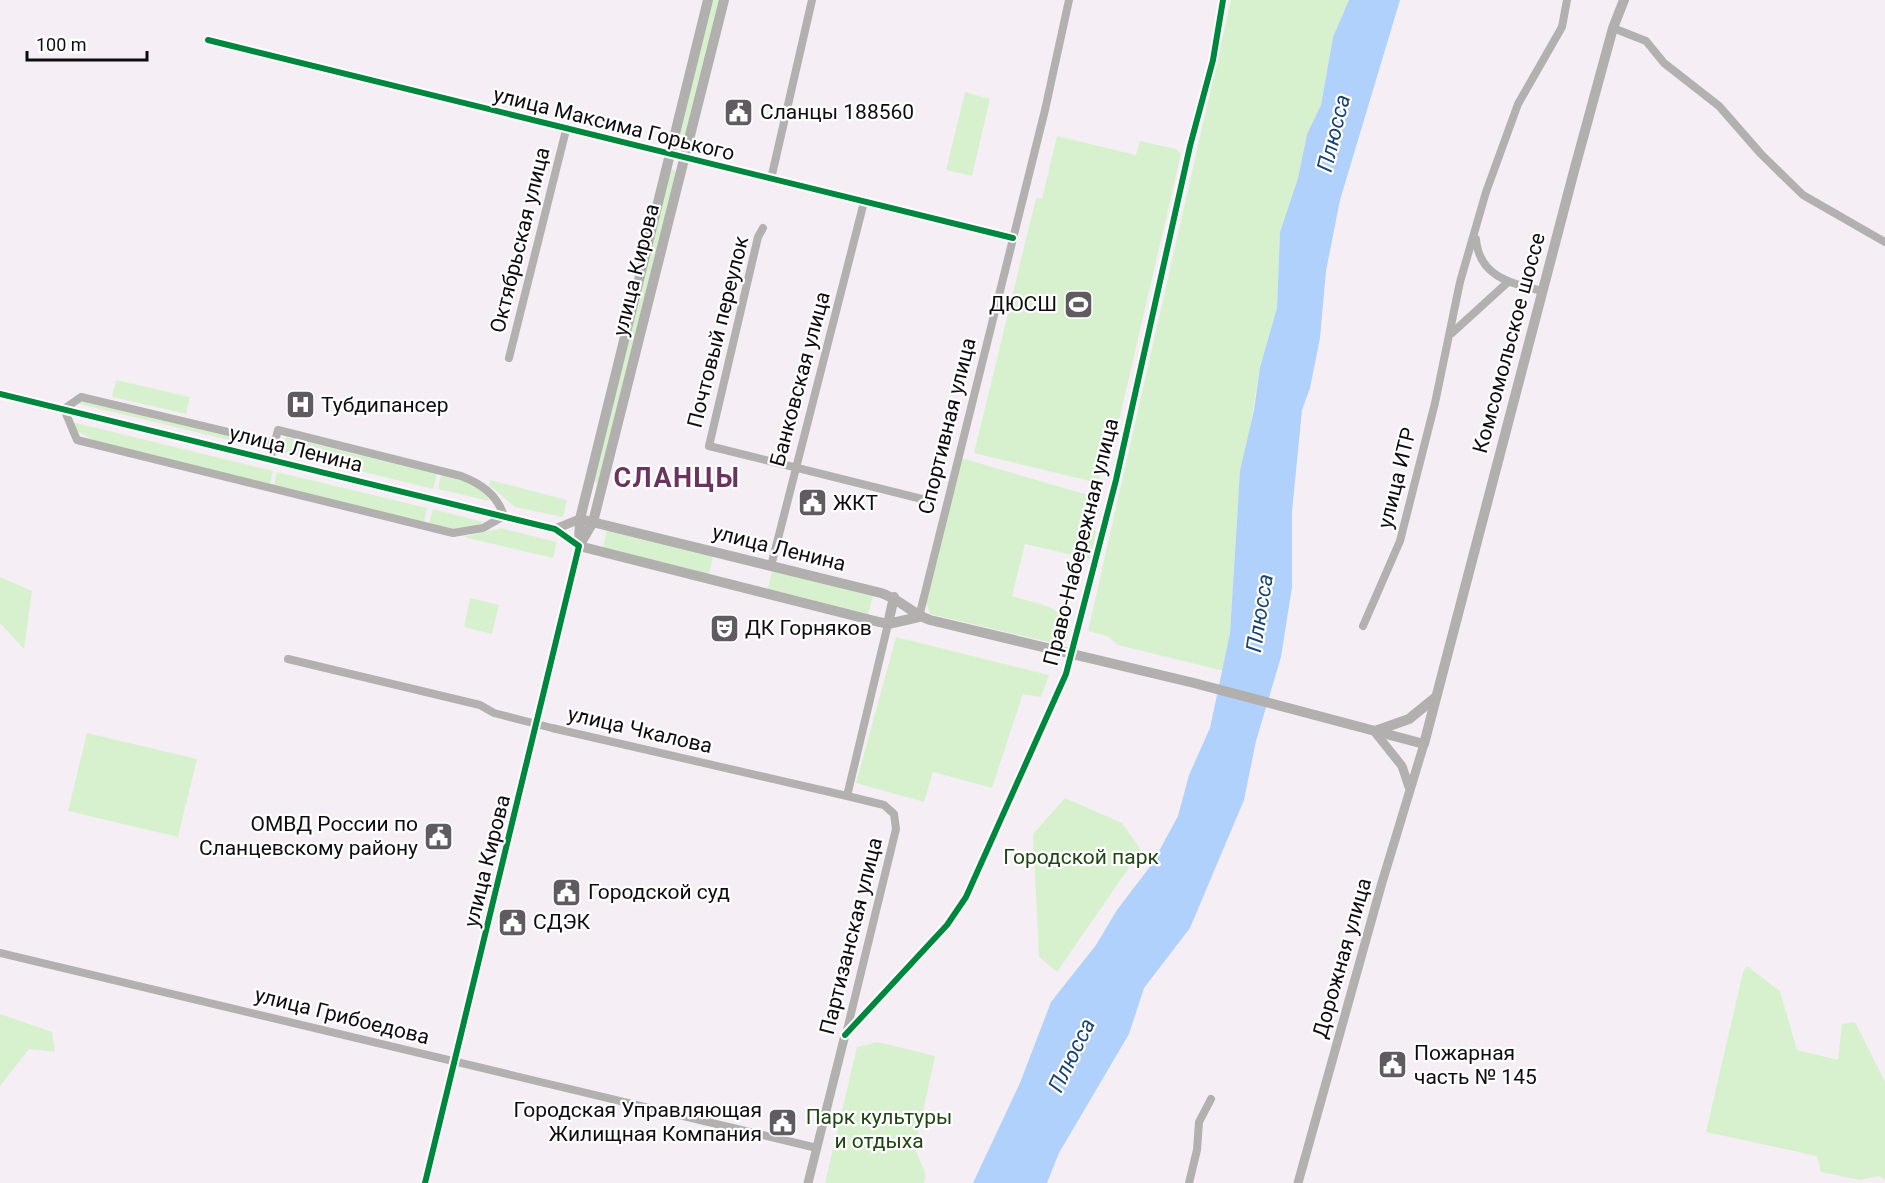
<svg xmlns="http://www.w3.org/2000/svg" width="1885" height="1183" font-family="Roboto,sans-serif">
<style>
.green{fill:#d7f1cf}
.water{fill:#b0d1fb}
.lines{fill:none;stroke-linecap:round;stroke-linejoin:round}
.minor{stroke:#b2b1b0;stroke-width:8}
.tertiary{stroke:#b2b1b0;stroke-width:9}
.secondary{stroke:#b2afaf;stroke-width:10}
.cycleway-casing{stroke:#fff;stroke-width:10}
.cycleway{stroke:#00873e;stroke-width:6}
.labels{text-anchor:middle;stroke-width:4.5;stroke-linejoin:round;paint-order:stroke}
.poi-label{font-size:21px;fill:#0f0c0f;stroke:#fff;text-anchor:start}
.street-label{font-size:21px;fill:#0f0c0f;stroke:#fff}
.park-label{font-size:21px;fill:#1f4612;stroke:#fff}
.water-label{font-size:22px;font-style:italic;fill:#184270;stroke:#fff}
.district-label{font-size:27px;font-weight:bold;letter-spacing:1.5px;fill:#6c335f;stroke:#fff}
</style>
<rect width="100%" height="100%" fill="#f5eff5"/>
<path class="green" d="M 713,0 L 720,0 L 685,136 L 680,135 Z
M 1231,0 L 1349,0 L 1333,37 L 1321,105 L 1307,134 L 1298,178 L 1280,232 L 1277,308 L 1260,367 L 1238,502 L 1230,633 L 1224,671 L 1118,645 L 1107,636 L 1088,631 Z
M 965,92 L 990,99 L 972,176 L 946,170 Z
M 1057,136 L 1136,155 L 1140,141 L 1176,149 L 1181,154 L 1111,455 L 1106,454 L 1098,483 L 974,453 L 1036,198 L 1042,199 Z
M 671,168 L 676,172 L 598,482 L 596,483 L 594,481 Z
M 116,380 L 190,397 L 186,414 L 112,397 Z
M 80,400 L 269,445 L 270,447 L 266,449 L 79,404 Z
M 72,422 L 273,471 L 270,484 L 93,440 L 75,430 Z
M 286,437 L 437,474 L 433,489 L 282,452 Z
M 961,458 L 1088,495 L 1096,533 L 1090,559 L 1025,544 L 1012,596 C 1035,604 1055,603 1070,625 L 1067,640 L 1061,645 L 930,614 L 926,602 Z
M 277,472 L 427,508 L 424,522 L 274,485 Z
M 441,475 C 456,479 487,484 489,501 L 438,489 Z
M 490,480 L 567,500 L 563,517 L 515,507 L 489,485 Z
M 433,509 L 483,522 C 471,536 444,527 429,523 Z
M 501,528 L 557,542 L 553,558 L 463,537 Z
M 607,530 L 713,556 L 709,575 L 603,548 Z
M 772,571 L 873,596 L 868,614 L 768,589 Z
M 0,577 L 32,591 L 24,649 L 0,623 Z
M 470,598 L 499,605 L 492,634 L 464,627 Z
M 896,637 L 1049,675 L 1041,697 L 1023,694 L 992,788 L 933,772 L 924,802 L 856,783 Z
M 87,733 L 197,759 L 178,837 L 68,811 Z
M 1065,798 L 1122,823 L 1141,850 L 1057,972 L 1039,957 L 1033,834 Z
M 1747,966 L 1780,991 L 1797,1050 L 1838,1060 L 1842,1024 L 1855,1022 L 1885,1082 L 1885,1180 L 1879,1176 L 1859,1180 L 1821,1172 L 1817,1156 L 1706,1132 L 1743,972 Z
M 0,1014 L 52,1032 L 55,1052 L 29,1049 L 0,1086 Z
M 878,1042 L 935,1056 L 915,1149 L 926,1175 L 924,1183 L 825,1183 L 857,1047 Z"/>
<path class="water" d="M 1349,0 L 1400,0 L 1340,200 L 1326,271 L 1320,338 L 1310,388 L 1302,410 L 1292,512 L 1292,587 L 1281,657 L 1256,741 L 1244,800 L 1190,928 L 1144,988 L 1129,1034 L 1059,1153 L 1047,1183 L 973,1183 L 1020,1083 L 1051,1002 L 1096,945 L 1117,910 L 1152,864 L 1178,816 L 1189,775 L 1210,728 L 1230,633 L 1240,471 L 1254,410 L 1260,367 L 1277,308 L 1280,232 L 1298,178 L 1307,134 L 1321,105 L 1333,37 Z"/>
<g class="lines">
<path class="minor" d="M 1613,28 L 1646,41 L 1664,63 L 1719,106 L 1761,154 L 1803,195 L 1885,242
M 208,40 L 1013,238
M 771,179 L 812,0
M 763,228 L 758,237 L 709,446 L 926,500
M 1476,239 C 1479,277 1511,283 1542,291
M 1452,333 L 1508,282
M 509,358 L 566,130
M 270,460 L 278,430 L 461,476 C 482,484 497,495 504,516 L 483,528 L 453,533 L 77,440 L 64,409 L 81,397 L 275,443
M 771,566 L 864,202
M 919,617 L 1045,110 L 1069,0
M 1363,626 L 1400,541 L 1435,403 L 1460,282 L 1486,192 L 1518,104 L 1562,27 L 1567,0
M 288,659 L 480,705 L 494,713 L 552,728 L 847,796
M 0,953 L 817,1148
M 846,1034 L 896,829 L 894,814 L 884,805 L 847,796 L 888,624
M 1189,1183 L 1197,1150 L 1199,1122 L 1211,1099"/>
<path class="tertiary" d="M 0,394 L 555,529 L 579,546 L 425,1183
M 555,529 L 580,519
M 1374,731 L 1402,766 L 1409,787
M 808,1183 L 845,1035 L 947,925 L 966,897 L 1066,674 L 1116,480 L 1190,146 L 1213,60 L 1223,0
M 1298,1183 L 1381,886 L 1424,744"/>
<path class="secondary" d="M 580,519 L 881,593 C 900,599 912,614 930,620 L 1194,683 L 1424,744 L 1574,171 L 1613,28 L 1624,0
M 579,542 L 580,519 L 708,0
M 579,546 L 593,522 L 724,0
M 579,546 L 875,621 L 888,624 L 919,617
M 888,624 L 894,597
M 1375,731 L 1409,719 L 1436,697"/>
<defs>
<path id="cycleway" d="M 208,40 L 1013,238
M 0,394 L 555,529 L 579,546 L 425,1183
M 845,1035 L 947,925 L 966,897 L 1066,674 L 1116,480 L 1190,146 L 1213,60 L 1223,0"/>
</defs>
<use href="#cycleway" class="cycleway-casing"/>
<use href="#cycleway" class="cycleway"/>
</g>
<defs>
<symbol id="civic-square" viewBox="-11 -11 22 22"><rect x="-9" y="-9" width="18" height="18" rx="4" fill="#605b60" stroke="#fff"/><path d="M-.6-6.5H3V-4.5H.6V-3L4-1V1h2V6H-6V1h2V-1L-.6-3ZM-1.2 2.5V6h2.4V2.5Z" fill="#fff"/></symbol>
<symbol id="stadium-square" viewBox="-11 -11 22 22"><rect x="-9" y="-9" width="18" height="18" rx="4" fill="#605b60" stroke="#fff"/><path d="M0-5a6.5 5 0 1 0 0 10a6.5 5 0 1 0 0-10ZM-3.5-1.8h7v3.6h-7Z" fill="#fff"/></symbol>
<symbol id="hospital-square" viewBox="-11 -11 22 22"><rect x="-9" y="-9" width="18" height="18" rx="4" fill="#605b60" stroke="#fff"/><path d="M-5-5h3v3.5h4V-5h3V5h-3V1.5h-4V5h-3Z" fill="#fff"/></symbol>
<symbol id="theatre-square" viewBox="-11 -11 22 22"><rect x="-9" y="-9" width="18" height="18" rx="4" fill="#605b60" stroke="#fff"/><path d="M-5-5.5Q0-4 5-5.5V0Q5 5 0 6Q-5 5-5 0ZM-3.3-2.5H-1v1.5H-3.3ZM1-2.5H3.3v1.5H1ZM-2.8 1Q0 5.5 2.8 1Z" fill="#fff"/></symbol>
</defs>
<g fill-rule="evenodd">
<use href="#civic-square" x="722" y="96" width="33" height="33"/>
<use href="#stadium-square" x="1062" y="288" width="33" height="33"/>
<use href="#hospital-square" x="284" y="388" width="33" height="33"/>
<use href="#civic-square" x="796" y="486" width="33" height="33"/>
<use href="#theatre-square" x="708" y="612" width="33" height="33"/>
<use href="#civic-square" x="422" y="820" width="33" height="33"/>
<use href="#civic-square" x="550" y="876" width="33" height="33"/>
<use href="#civic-square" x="496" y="906" width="33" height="33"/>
<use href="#civic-square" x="1376" y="1048" width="33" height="33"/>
<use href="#civic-square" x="766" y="1106" width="33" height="33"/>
</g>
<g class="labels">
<g class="poi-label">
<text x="760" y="119">Сланцы 188560</text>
<text x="1057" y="311" text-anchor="end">ДЮСШ</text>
<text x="321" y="412">Тубдипансер</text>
<text x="833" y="510">ЖКТ</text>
<text x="745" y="635">ДК Горняков</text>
<text x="418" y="831" text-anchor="end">ОМВД России по<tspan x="418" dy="24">Сланцевскому району</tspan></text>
<text x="588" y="899">Городской суд</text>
<text x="533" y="929">СДЭК</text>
<text x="1414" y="1060">Пожарная<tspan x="1414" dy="24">часть № 145</tspan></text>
<text x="762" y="1117" text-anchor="end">Городская Управляющая<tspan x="762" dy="24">Жилищная Компания</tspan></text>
</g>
<g class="street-label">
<text transform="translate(614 124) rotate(14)" y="7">улица Максима Горького</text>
<text transform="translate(520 240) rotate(-76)" y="7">Октябрьская улица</text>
<text transform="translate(636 270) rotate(-76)" y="7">улица Кирова</text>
<text transform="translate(718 332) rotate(-76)" y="7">Почтовый переулок</text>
<text transform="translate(1509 343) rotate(-75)" y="7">Комсомольское шоссе</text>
<text transform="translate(800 379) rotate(-75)" y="7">Банковская улица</text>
<text transform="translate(947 426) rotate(-76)" y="7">Спортивная улица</text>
<text transform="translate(296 449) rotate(14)" y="7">улица Ленина</text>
<text transform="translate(1397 478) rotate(-76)" y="7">улица ИТР</text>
<text transform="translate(1081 542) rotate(-76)" y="7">Право-Набережная улица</text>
<text transform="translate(779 548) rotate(14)" y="7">улица Ленина</text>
<text transform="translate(640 730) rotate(13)" y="7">улица Чкалова</text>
<text transform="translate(487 861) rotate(-76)" y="7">улица Кирова</text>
<text transform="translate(851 936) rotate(-76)" y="7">Партизанская улица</text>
<text transform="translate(1342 958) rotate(-74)" y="7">Дорожная улица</text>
<text transform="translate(342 1016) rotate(14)" y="7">улица Грибоедова</text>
</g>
<g class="park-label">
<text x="1081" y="864">Городской парк</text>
<text x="879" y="1124">Парк культуры<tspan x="879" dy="24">и отдыха</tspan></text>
</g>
<g class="water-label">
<text transform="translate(1333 133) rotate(-76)" y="8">Плюсса</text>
<text transform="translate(1259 613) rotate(-81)" y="8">Плюсса</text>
<text transform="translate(1071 1055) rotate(-64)" y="8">Плюсса</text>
</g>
<g class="district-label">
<text x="677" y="487">СЛАНЦЫ</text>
</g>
</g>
<path d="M27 51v9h120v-9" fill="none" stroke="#0f0c0f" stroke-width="3"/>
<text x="36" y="51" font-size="18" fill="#0f0c0f" stroke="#ffffff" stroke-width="4.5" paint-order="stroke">100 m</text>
</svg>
